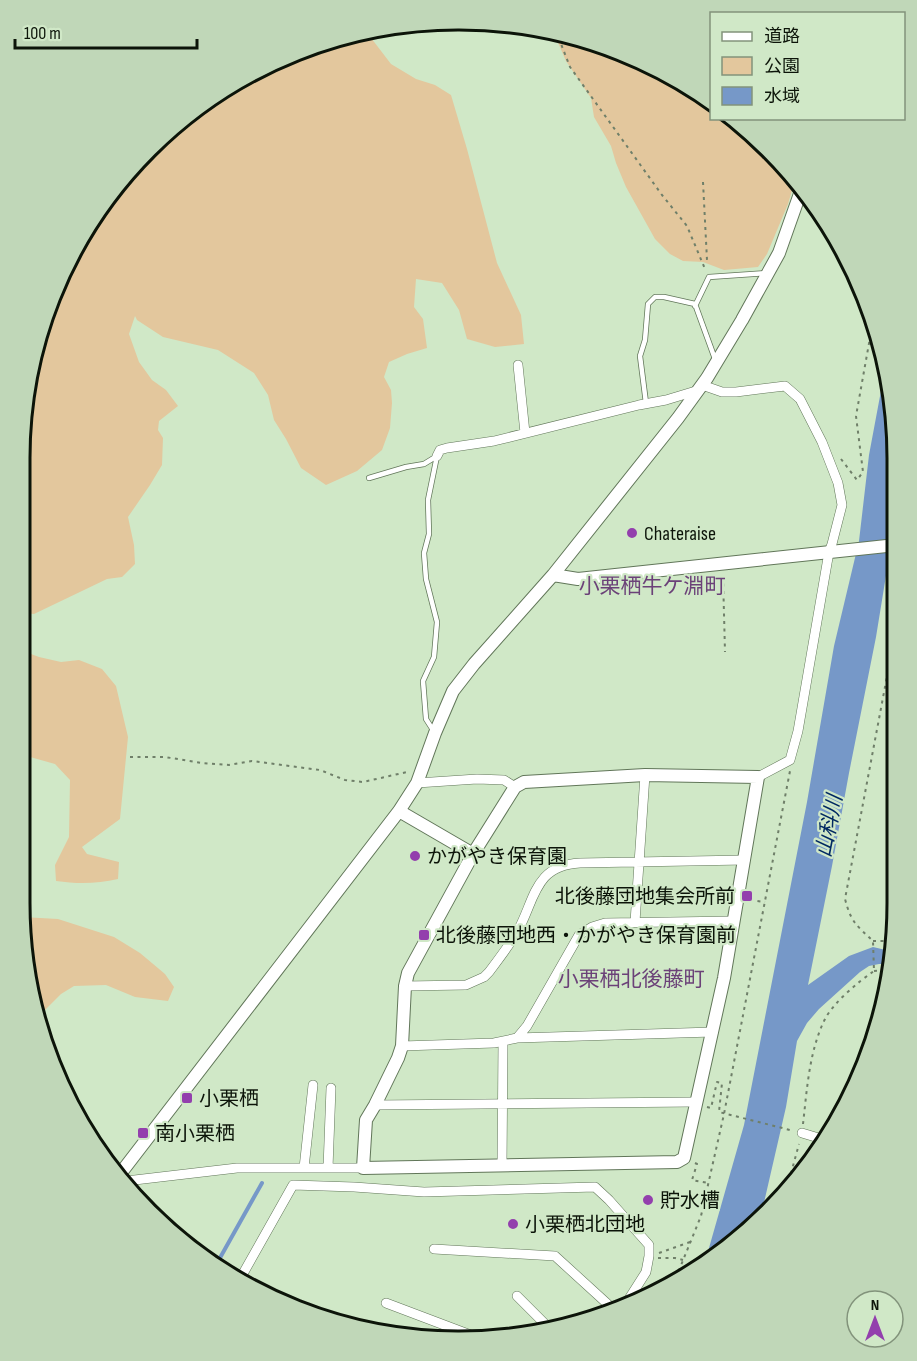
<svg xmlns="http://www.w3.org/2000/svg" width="917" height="1361" font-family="'Sofia Sans Condensed','Noto Sans JP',sans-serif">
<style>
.green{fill:#e3c79d}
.water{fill:#7698c8}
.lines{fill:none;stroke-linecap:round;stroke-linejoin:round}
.stream{stroke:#7698c8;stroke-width:4}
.service-casing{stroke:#617659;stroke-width:6}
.minor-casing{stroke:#617659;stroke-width:10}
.tertiary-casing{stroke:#617659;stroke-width:14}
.path{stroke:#6f7f69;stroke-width:2;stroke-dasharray:3 4.5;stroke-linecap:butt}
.service{stroke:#fff;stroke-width:4.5}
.minor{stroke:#fff;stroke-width:9}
.tertiary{stroke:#fff;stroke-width:12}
.poi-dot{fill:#933fad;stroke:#d0e8c7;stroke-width:2}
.labels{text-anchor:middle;stroke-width:4.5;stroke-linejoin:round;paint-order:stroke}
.poi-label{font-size:20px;fill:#0c1409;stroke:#d0e8c7;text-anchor:start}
.neighbourhood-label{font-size:21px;fill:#6b4178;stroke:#d0e8c7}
.water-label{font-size:21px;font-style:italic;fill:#002861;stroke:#d0e8c7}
.rim{fill:none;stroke:#0c1409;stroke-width:3}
</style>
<rect width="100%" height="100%" fill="#d0e8c7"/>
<path class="green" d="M 365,30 L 391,64 L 416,79 L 435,85 L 451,95 L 467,149 L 497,263 L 521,315 L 524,344 L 495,347 L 467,339 L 459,310 L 442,283 L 416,279 L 414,307 L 423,319 L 427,348 L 407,354 L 389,362 L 384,377 L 391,390 L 392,403 L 390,428 L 382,450 L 357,471 L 326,485 L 301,468 L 286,439 L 274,420 L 268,395 L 254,373 L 218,350 L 163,337 L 137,320 L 135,316 L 129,334 L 139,362 L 152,380 L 166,390 L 178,406 L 159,421 L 158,430 L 163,438 L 162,465 L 150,485 L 128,517 L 134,545 L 135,564 L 122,577 L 107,579 L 34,614 L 24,613 L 28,373 L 65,264 L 148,148 L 214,94 L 290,53 Z
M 549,30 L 626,53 L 702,93 L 711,101 L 712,118 L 733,119 L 769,148 L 795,180 L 788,204 L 767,254 L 758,267 L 724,270 L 703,262 L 683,261 L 670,254 L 655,239 L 626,187 L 616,163 L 611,146 L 594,117 L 591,98 L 566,61 L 556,38 Z
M 23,651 L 39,657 L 61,662 L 79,660 L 102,669 L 116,686 L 128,737 L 120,819 L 82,847 L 87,854 L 119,862 L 118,879 C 97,884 77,884 56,881 L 55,865 L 69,837 L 70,780 L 55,764 L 23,755 L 24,727 L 28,702 L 23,699 Z
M 22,917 L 58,919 L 114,937 L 140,953 L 165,974 L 174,987 L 168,1001 L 135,997 L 106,985 L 74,986 L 61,994 L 43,1012 L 37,1008 Z"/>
<path class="water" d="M 886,364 L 889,373 L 897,458 L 897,508 L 876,637 L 849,773 L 832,866 L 808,985 L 849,956 L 873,947 L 890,951 L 889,964 L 879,964 L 869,966 L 860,972 L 819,1009 L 807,1023 L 797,1041 L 786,1107 L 760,1220 L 705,1262 L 744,1125 L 807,802 L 834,646 L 859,541 L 869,455 Z"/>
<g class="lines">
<path class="stream" d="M 216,1265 L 262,1183"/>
<defs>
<path id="service" d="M 695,306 L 709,277 L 766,273
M 646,403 L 640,356 L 645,340 L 648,304 L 655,297 L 664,297 L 695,304 L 715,359
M 369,478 L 406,467 L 424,464 L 437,456
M 433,730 L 426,719 L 423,681 L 434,657 L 437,622 L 426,579 L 424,553 L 429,534 L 428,500 L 437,456"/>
<path id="minor" d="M 518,365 L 525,433
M 702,385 L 722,392 L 736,392 L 785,386 L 800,399 L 822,442 L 838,483 L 842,505 L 832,544 L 829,552 L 798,731 L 790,760 L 758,777
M 437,456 L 440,450 L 447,448 L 494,441 L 639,405 L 666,400 L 699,390
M 417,783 L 477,779 L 504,780 L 515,787
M 635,922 L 645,775
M 405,986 L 466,985 L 484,977 L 489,972 C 498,960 508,947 516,934 C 535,902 533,865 580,863 L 745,860
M 517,1038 L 527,1026 L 579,935 L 592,927 L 605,923 L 734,921
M 402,1046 L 494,1043 L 517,1038 L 713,1032
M 375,1105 L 696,1102
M 802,1133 L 822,1139
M 502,1166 L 503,1042
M 304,1168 L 313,1085
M 328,1168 L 331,1088
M 126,1181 L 237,1168 L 363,1168
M 434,1249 L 555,1256 L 612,1308
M 240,1279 L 293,1185 L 354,1187 L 424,1192 L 595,1187 L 609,1200 L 649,1245 L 649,1256 L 646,1272 L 627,1302
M 517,1296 L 551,1330
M 386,1303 L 476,1337"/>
<path id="tertiary" d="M 553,575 L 578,579 L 896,545
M 645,775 L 758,777 L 724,978 L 684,1158 L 677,1162 L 363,1168 L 366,1120 L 375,1105 L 398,1058 L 402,1046 L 405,986 L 408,973 L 473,854 L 515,787 L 524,782 Z
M 399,811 L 473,854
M 120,1174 L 399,811 L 417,783 L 435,733 L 453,691 L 474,664 L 553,575 L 678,418 L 707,378 L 742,320 L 779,253 L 802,188"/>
</defs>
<use href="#service" class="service-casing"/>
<use href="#minor" class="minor-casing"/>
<use href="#tertiary" class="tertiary-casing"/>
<path class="path" d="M 556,31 L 570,67 L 662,195 L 687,226 L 705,269
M 703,182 L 707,260
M 841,459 L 857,480 L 863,472 L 856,416 L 873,321
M 723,576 L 725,652
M 130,757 L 165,757 L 202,763 L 229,765 L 252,761 L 320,770 L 345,780 L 363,782 L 407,772
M 750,900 L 765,902
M 873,941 L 890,941
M 874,971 L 889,970
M 707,1107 L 711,1108 L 717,1082 L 722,1083 L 719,1112 L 794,1131
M 803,1124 C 807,1090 809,1051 825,1019 C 834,1002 858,982 874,971 L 873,941 C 856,925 851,922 845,899 L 895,634
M 695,1163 L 697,1164 L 692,1180 L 708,1183
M 787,1188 L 799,1144
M 659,1253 L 690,1242
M 658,1258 L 675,1258 L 683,1260
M 673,1285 L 701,1216 L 724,1114 L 790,771"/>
<use href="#service" class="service"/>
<use href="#minor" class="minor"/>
<use href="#tertiary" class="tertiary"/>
</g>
<g class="poi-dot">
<circle cx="632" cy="533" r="6"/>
<circle cx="415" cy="856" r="6"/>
<rect x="741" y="890" width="12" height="12" rx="3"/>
<rect x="418" y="929" width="12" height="12" rx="3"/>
<rect x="181" y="1092" width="12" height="12" rx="3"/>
<rect x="137" y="1127" width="12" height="12" rx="3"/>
<circle cx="648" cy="1200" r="6"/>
<circle cx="513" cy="1224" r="6"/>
</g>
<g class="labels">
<g class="poi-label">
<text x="644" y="540">Chateraise</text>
<text x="427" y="863">かがやき保育園</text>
<text x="735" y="903" text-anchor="end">北後藤団地集会所前</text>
<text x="436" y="942">北後藤団地西・かがやき保育園前</text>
<text x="199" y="1105">小栗栖</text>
<text x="155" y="1140">南小栗栖</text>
<text x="660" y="1207">貯水槽</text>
<text x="525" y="1231">小栗栖北団地</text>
</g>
<g class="neighbourhood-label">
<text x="652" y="593">小栗栖牛ケ淵町</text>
<text x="631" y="986">小栗栖北後藤町</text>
</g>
<g class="water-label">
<text transform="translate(829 826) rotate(-79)" y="7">山科川</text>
</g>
</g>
<path d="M0 0H917V1361H0ZM458 30H459A428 428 0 0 1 887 458V903A428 428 0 0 1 459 1331H458A428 428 0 0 1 30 903V458A428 428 0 0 1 458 30Z" fill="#c0d7b8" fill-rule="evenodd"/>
<path class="rim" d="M458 30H459A428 428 0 0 1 887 458V903A428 428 0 0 1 459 1331H458A428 428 0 0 1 30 903V458A428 428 0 0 1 458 30Z"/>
<rect x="710" y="12" width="195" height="108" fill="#d0e8c7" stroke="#82937b" stroke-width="1.5"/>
<rect x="722" y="32" width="30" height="9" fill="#ffffff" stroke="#82937b" stroke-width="1.5"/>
<text x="764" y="42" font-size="18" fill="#0c1409">道路</text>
<rect x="722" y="57" width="30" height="18" fill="#e3c79d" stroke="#82937b" stroke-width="1.5"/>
<text x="764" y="72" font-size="18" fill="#0c1409">公園</text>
<rect x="722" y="87" width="30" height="18" fill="#7698c8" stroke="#82937b" stroke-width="1.5"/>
<text x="764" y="102" font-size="18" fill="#0c1409">水域</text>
<g transform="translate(875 1319)"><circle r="28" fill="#d0e8c7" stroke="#82937b" stroke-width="1.5"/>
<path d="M0-4.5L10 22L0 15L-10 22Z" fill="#933fad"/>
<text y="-9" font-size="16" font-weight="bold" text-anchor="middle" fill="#0c1409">N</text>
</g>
<path d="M15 39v9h182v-9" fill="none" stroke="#0c1409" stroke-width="3"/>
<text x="24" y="39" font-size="18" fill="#0c1409" stroke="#d0e8c7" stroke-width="4.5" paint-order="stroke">100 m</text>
</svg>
